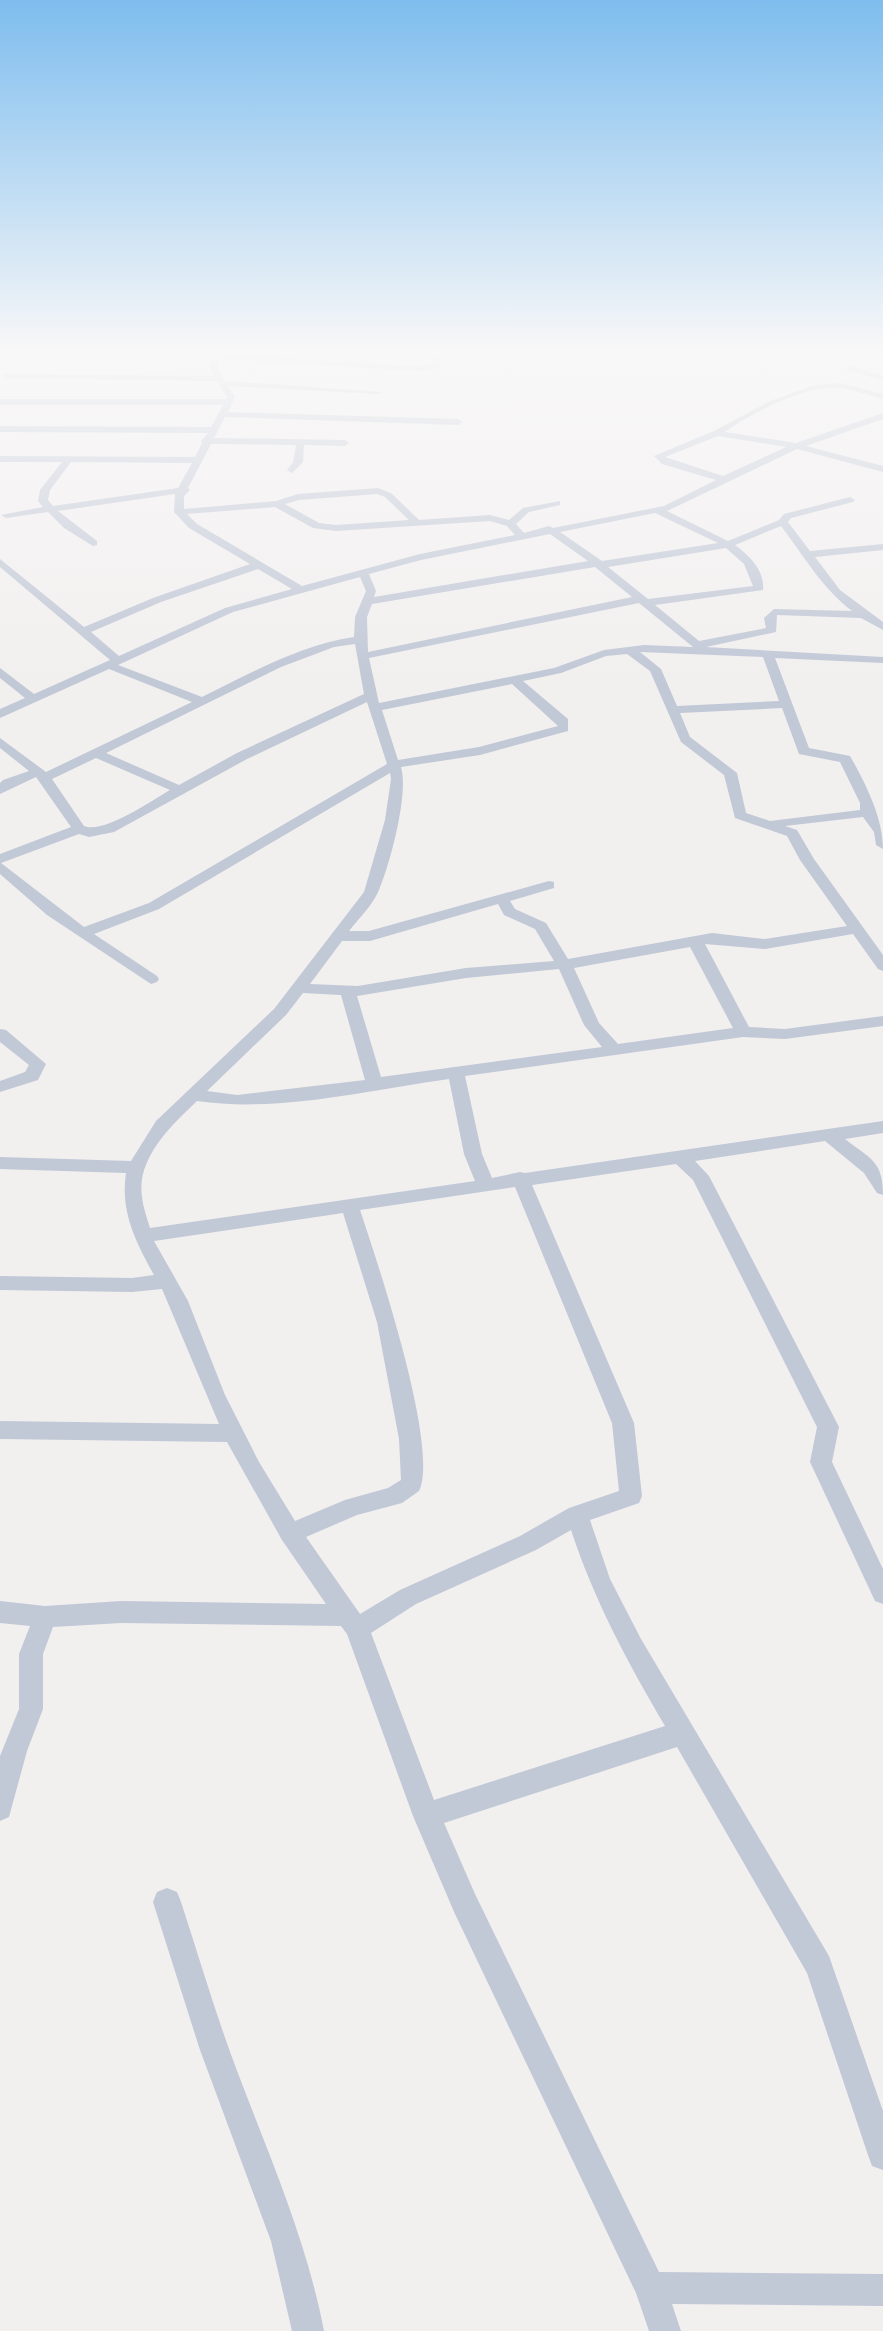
<svg xmlns="http://www.w3.org/2000/svg" width="883" height="2331" font-family="Karla,sans-serif">
<style>
.lines{fill:none;stroke-linecap:round;stroke-linejoin:round}
.minor{fill:#c1c8d6;fill-rule:evenodd}
</style>
<rect width="100%" height="100%" fill="#f2efef"/>
<g class="lines">
<path class="minor" d="M 0,352 L 221,352 L 421,367 L 432,364 L 437,352 L 445,352 L 438,368 L 421,371 L 219,359 L 217,368 L 225,381 L 383,392 L 379,394 L 228,386 L 235,397 L 228,412 L 458,419 L 462,422 L 458,425 L 225,417 L 214,438 L 345,440 L 349,443 L 345,446 L 304,445 L 303,462 L 292,473 L 287,470 L 293,462 L 296,445 L 211,444 L 188,488 L 190,490 L 184,496 L 184,509 L 276,501 L 298,494 L 378,488 L 391,493 L 419,520 L 490,515 L 509,520 L 523,508 L 560,501 L 560,505 L 529,512 L 516,524 L 524,533 L 549,526 L 553,528 L 664,506 L 716,480 L 662,464 L 654,456 L 714,431 L 768,402 L 814,385 L 841,383 L 883,394 L 883,399 C 867,395 851,388 834,388 C 803,386 750,414 725,432 L 796,443 L 883,413 L 883,419 L 806,446 L 883,466 L 883,472 L 797,449 L 667,511 L 728,541 L 779,520 L 784,514 L 850,497 L 855,500 L 853,502 L 791,518 L 788,522 L 810,551 L 883,544 L 883,550 L 815,557 L 840,590 L 883,622 L 883,630 L 861,618 L 777,615 L 776,632 L 706,647 L 883,657 L 883,663 L 775,658 L 809,748 L 850,756 C 866,784 883,818 883,849 L 876,845 L 874,832 L 863,817 L 785,826 L 797,830 L 814,859 L 883,955 L 883,971 L 878,969 L 853,934 L 765,949 L 705,944 L 749,1027 L 785,1029 L 883,1016 L 883,1026 L 785,1039 L 743,1037 L 465,1076 L 482,1154 L 492,1178 L 520,1172 L 525,1173 L 883,1121 L 883,1133 L 845,1139 C 870,1159 883,1160 883,1195 L 877,1193 L 864,1173 L 825,1141 L 695,1161 L 709,1176 L 839,1427 L 832,1462 L 883,1569 L 883,1604 L 875,1601 L 810,1462 L 817,1427 L 693,1180 L 676,1164 L 532,1185 L 634,1423 L 642,1496 L 639,1503 L 590,1520 L 610,1579 L 641,1639 L 829,1956 L 883,2111 L 883,2170 L 872,2166 L 868,2155 L 807,1973 L 677,1747 L 444,1823 L 475,1894 L 659,2272 L 883,2274 L 883,2306 L 672,2304 L 681,2331 L 649,2331 L 636,2293 L 455,1914 L 413,1816 L 347,1634 L 341,1626 L 121,1623 L 53,1627 L 43,1654 L 43,1709 L 27,1751 L 9,1817 L 0,1821 L 0,1756 L 19,1709 L 19,1654 L 30,1626 L 0,1623 L 0,1601 L 45,1606 L 121,1601 L 326,1604 L 282,1540 L 227,1442 L 0,1439 L 0,1421 L 219,1424 L 162,1289 L 132,1292 L 0,1290 L 0,1276 L 132,1278 L 154,1275 C 136,1242 120,1212 126,1173 L 0,1169 L 0,1157 L 131,1161 L 156,1121 L 274,1009 L 364,892 L 385,820 L 391,779 L 390,773 L 159,909 L 94,934 L 157,976 L 159,979 L 157,982 L 151,984 L 47,915 L 0,874 L 0,854 L 71,827 L 36,777 L 0,794 L 0,783 L 3,780 L 29,771 L 0,748 L 0,738 L 46,772 L 192,702 L 109,669 L 0,718 L 0,709 L 25,698 L 0,678 L 0,668 L 34,694 L 110,660 L 0,567 L 0,559 L 84,627 L 153,598 L 250,564 L 189,528 L 174,512 L 175,494 L 58,511 L 97,541 L 97,545 L 93,546 L 64,528 L 48,512 L 6,518 L 1,515 L 43,507 L 38,501 L 40,490 L 62,462 L 0,462 L 0,456 L 195,457 L 202,443 L 201,441 L 208,433 L 0,432 L 0,426 L 211,427 L 223,405 L 0,405 L 0,399 L 226,399 L 227,397 L 217,381 L 6,378 L 3,374 L 214,376 L 209,368 L 212,358 L 0,356 ZM 718,436 L 786,447 L 723,476 L 665,457 ZM 71,462 L 192,463 L 178,488 L 53,506 L 48,500 L 50,490 ZM 377,494 L 385,497 L 409,520 L 336,525 L 319,523 L 285,504 L 299,500 ZM 275,507 L 313,528 L 336,531 L 490,521 L 507,526 L 515,535 L 420,554 L 302,586 L 197,524 L 187,514 ZM 655,513 L 718,543 L 602,561 L 560,532 ZM 781,526 C 804,556 821,587 852,611 L 774,609 L 764,618 L 766,628 L 699,641 L 655,605 L 763,590 C 765,571 750,556 735,545 ZM 550,534 L 588,561 L 374,597 L 376,591 L 369,574 L 421,560 ZM 726,548 L 744,564 L 753,586 L 648,599 L 608,567 ZM 595,567 L 632,597 L 368,652 L 367,617 L 372,604 ZM 258,569 L 292,589 L 225,608 L 119,656 L 91,632 L 161,602 ZM 360,577 L 366,591 L 355,617 L 354,637 C 300,645 251,673 202,697 L 118,665 L 233,612 ZM 639,603 L 693,647 L 644,645 L 604,650 L 554,668 L 379,703 L 369,658 ZM 355,644 L 364,694 L 237,753 L 179,785 L 106,753 L 281,667 L 334,647 ZM 640,652 L 763,657 L 779,701 L 677,706 L 661,669 ZM 627,654 L 650,671 L 681,742 L 724,775 L 735,818 L 787,836 L 800,860 L 847,926 L 765,939 L 712,933 L 568,959 L 546,923 L 515,909 L 510,901 L 554,888 L 554,882 L 549,881 L 369,931 L 349,931 C 358,919 373,905 379,890 C 390,864 409,793 401,767 L 480,755 L 568,731 L 568,719 L 523,681 L 561,673 L 606,656 ZM 512,684 L 558,726 L 479,747 L 398,760 L 382,710 ZM 367,702 L 387,764 L 149,903 L 84,927 L 1,863 L 79,834 L 89,837 L 114,832 L 247,759 ZM 782,708 L 799,754 L 840,762 L 860,803 L 860,810 L 770,821 L 746,813 L 737,773 L 690,737 L 680,713 ZM 96,758 L 170,790 C 151,801 104,834 84,826 L 52,779 ZM 498,904 L 504,915 L 535,929 L 554,961 L 466,968 L 358,986 L 310,984 L 342,941 L 370,941 ZM 690,947 L 733,1028 L 618,1044 L 599,1023 L 574,968 ZM 559,969 L 584,1025 L 602,1047 L 381,1077 L 357,996 L 466,978 ZM 303,993 L 341,995 L 365,1080 L 237,1095 L 207,1091 L 286,1015 ZM 449,1079 L 464,1154 L 475,1181 L 150,1228 C 147,1218 143,1207 142,1197 C 136,1158 172,1125 197,1101 C 281,1113 367,1090 449,1079 ZM 515,1187 L 612,1423 L 619,1491 L 569,1508 L 520,1536 L 400,1590 L 360,1614 L 306,1537 L 357,1515 L 402,1503 L 419,1491 C 440,1448 377,1261 360,1210 ZM 343,1213 L 377,1322 L 399,1439 L 401,1480 L 388,1488 L 345,1500 L 295,1521 L 259,1462 L 225,1395 L 188,1301 L 154,1241 ZM 571,1530 C 594,1600 628,1663 665,1726 L 434,1800 L 371,1633 L 416,1604 L 536,1550 Z
M 848,365 L 883,376 L 883,381 L 845,369 Z
M 0,1029 L 6,1030 L 46,1064 L 38,1080 L 0,1092 L 0,1081 L 25,1072 L 29,1065 L 0,1042 Z
M 167,1888 L 177,1892 L 181,1902 C 200,1960 217,2019 239,2076 C 271,2160 307,2242 324,2331 L 292,2331 L 271,2241 L 200,2050 L 153,1902 L 157,1892 Z"/>
</g>
<linearGradient id="sky" x2="0" y2="1"><stop stop-color="#7ebdee"/><stop offset="0.52" stop-color="#f9f8f8"/><stop offset="1" stop-color="#f9f8f8" stop-opacity="0"/></linearGradient>
<rect width="883" height="678" fill="url(#sky)"/>
</svg>
